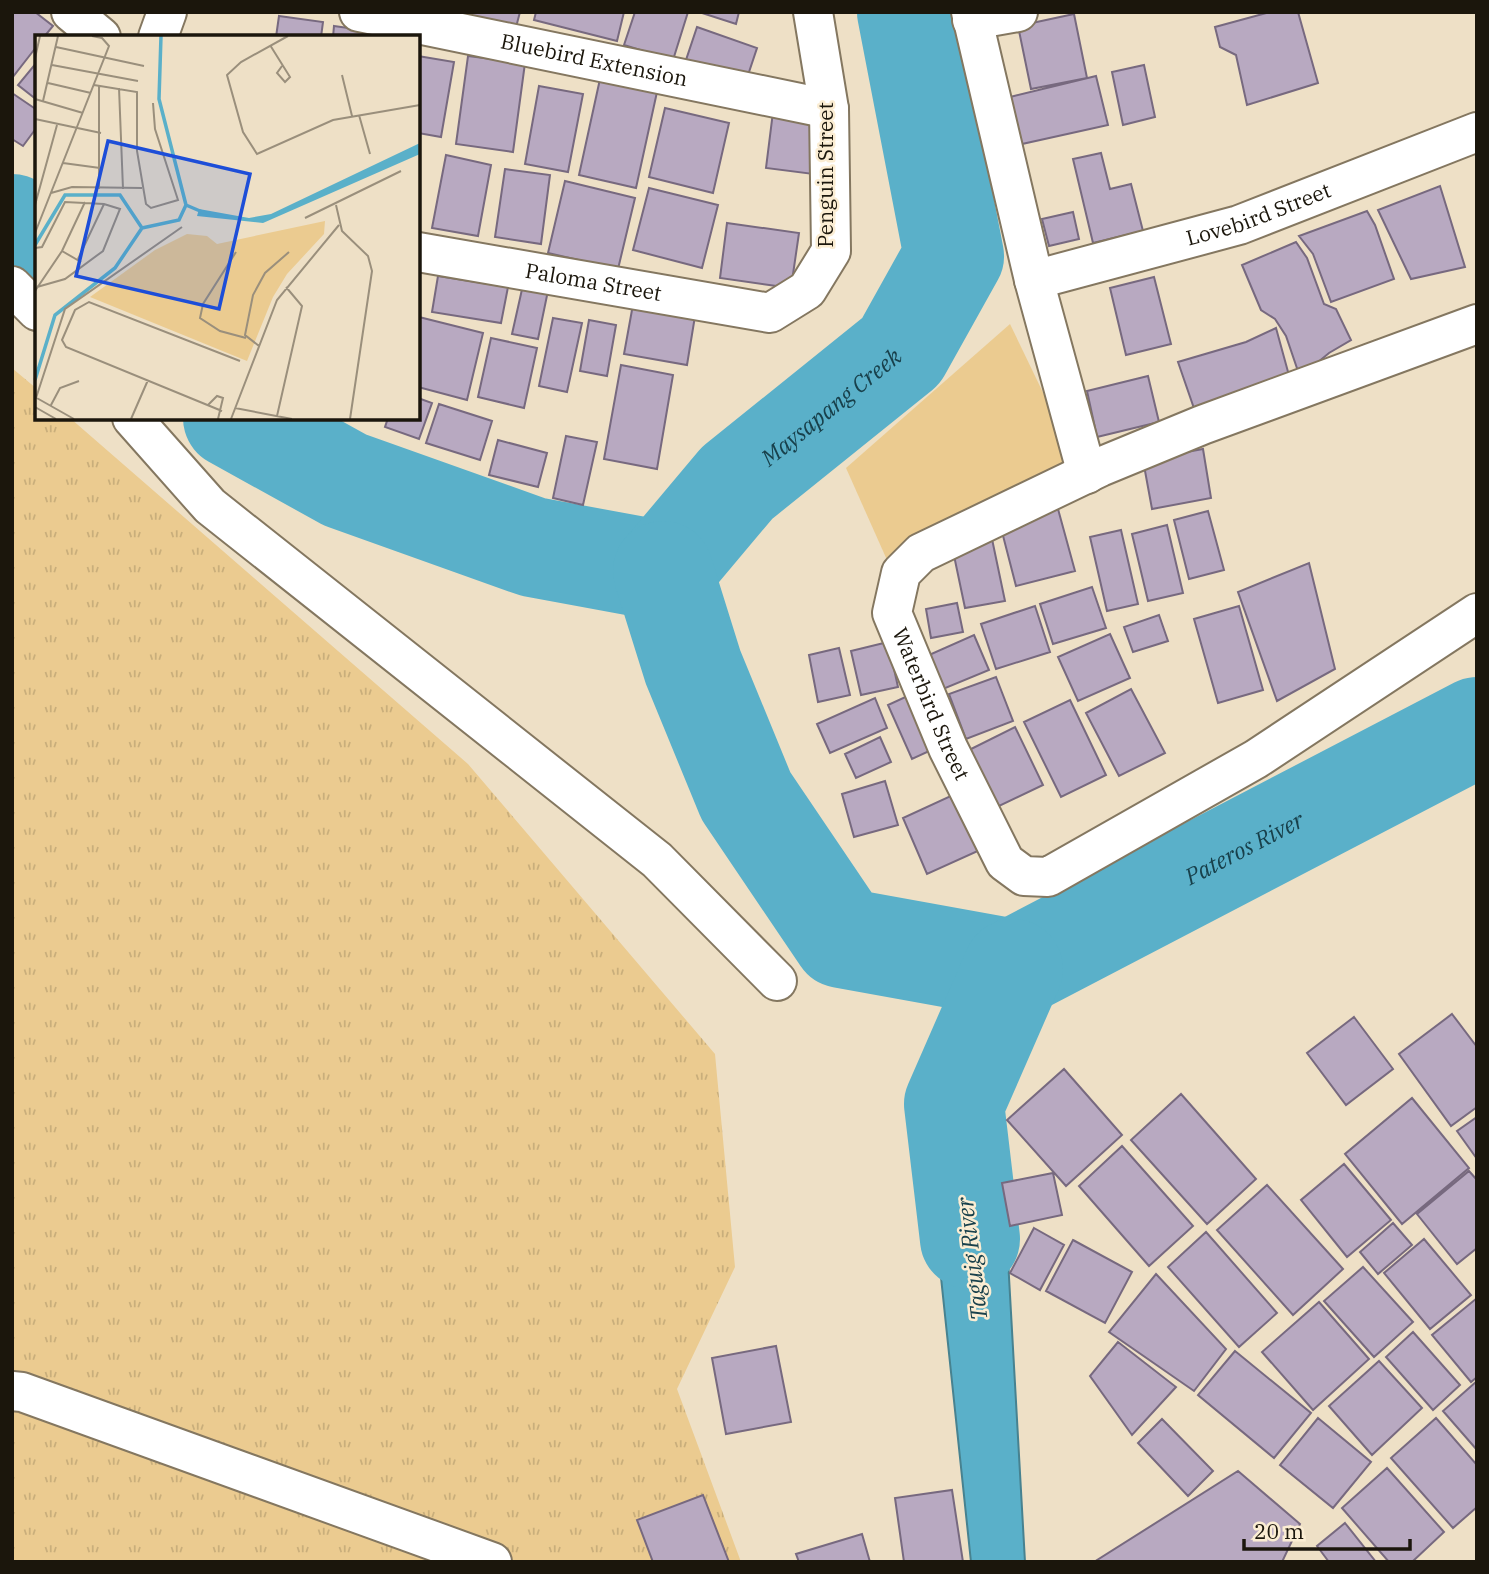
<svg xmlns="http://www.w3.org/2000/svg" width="1489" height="1574" font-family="'IBM Plex Serif',serif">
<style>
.grass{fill:url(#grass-tufts)}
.green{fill:#ebcb90}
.water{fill:#5ab0c9;stroke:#478290;stroke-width:2}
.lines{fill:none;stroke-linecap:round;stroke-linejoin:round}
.river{stroke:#5ab0c9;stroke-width:100}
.building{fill:#b8a9c1;stroke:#77697f;stroke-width:2}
.minor-casing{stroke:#847760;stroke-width:42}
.minor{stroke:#fff;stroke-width:38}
.labels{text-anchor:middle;stroke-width:5;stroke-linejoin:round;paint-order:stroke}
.street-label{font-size:21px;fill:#1b160c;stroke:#fbedd3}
.water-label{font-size:23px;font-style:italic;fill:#18404b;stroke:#fbedd3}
.inset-river{fill:none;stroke:#5ab0c9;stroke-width:3.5}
.inset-road{fill:none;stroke:#9a8f7c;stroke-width:2}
.view{fill:#1d4ed8;fill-opacity:0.15;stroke:#1d4ed8;stroke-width:3.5}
.inset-edge{fill:none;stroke:#1b160c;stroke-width:3.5}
</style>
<defs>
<pattern id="grass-tufts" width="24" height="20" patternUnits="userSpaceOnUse" patternTransform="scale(1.75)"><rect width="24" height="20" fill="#ebcb90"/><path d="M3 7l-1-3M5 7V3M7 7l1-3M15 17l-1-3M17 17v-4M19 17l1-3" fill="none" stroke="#c9ae7b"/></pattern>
</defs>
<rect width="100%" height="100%" fill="#eee0c6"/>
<path class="grass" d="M 12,368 L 37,389 L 37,418 L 70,418 L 468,764 L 715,1054 L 735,1267 L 677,1389 L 741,1562 L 12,1562 Z"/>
<path class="green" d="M 1010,324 L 1076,461 L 887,560 L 846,468 Z"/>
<path class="water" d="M 954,1104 L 1000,1117 L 1025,1562 L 971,1562 L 924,1116 Z"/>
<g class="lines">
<g class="river">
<path d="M 12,224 L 37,245"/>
<path d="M 233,418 L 345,480 L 533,547 L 663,571"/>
<path id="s1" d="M 663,571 L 737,483 L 901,351 L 954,256 L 907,12"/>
<path d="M 663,571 L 693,667 L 746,796 L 842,938 L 1013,969"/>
<path id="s2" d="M 1013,969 L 1477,727"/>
<path d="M 970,1239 L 954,1104 L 1013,969"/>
</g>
</g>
<path class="building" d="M 35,12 L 53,26 L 44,37 L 37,37 L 37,46 L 12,78 L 12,13 Z
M 449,12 L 520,12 L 515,31 Z
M 536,12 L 624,12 L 617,41 L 534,20 Z
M 635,12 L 688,12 L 673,60 L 624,45 Z
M 699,12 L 739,12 L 736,24 Z
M 1270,12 L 1298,12 L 1318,83 L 1247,105 L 1236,55 L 1220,47 L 1215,27 Z
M 1074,14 L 1087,78 L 1031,89 L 1018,26 Z
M 279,16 L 323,22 L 321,37 L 276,37 Z
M 334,26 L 398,35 L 397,37 L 333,37 Z
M 697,27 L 757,48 L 745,84 L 685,63 Z
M 418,56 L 454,62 L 441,137 L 418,133 Z
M 468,56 L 525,63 L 513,152 L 456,144 Z
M 37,62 L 37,100 L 18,85 Z
M 1144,65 L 1155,117 L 1123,125 L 1112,72 Z
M 1096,76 L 1108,125 L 1022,144 L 1010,97 Z
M 600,79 L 657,92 L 636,188 L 579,175 Z
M 539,86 L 583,94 L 568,172 L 525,164 Z
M 12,93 L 37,110 L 37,127 L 23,146 L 12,139 Z
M 665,108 L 729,123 L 713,193 L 649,177 Z
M 773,112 L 821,119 L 813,174 L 766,168 Z
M 1101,153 L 1110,189 L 1131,184 L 1143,231 L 1093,243 L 1073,159 Z
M 446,155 L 491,165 L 478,236 L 432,228 Z
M 505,169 L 550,175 L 541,244 L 495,237 Z
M 565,181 L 635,198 L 618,269 L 548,253 Z
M 1440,186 L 1465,267 L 1411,279 L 1378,210 Z
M 649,188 L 718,205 L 702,268 L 633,250 Z
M 1367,211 L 1375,225 L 1394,279 L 1331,302 L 1313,254 L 1299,236 Z
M 1073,212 L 1079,239 L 1049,246 L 1042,219 Z
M 727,223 L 799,233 L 791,288 L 720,278 Z
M 1296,242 L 1307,258 L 1324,304 L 1336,309 L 1351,340 L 1329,353 L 1300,377 L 1286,336 L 1275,319 L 1261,310 L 1242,265 Z
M 438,276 L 508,287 L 501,323 L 432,312 Z
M 525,276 L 550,281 L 538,339 L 512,334 Z
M 1154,277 L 1171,344 L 1126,355 L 1110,288 Z
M 634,299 L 696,310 L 687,365 L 624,354 Z
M 419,317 L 483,333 L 467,400 L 418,387 Z
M 553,318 L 582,323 L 567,392 L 539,386 Z
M 589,320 L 616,325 L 607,376 L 580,371 Z
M 1276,328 L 1293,390 L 1197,417 L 1178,362 L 1246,342 Z
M 491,338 L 537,348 L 524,408 L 478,397 Z
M 621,365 L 673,375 L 657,469 L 604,459 Z
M 1148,376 L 1159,422 L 1097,437 L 1087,391 Z
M 418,398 L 432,403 L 419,439 L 385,427 L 388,418 L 418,418 Z
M 439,404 L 492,421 L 480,460 L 426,443 Z
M 566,436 L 597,442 L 583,505 L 553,498 Z
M 498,440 L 547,453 L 538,487 L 489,475 Z
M 1203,449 L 1211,498 L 1152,509 L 1143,460 Z
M 1058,509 L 1075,571 L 1016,586 L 1000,524 Z
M 1208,511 L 1224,570 L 1189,579 L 1174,520 Z
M 1167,525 L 1183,593 L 1148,601 L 1132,534 Z
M 1121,530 L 1138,604 L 1107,611 L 1090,537 Z
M 992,539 L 1005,601 L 965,608 L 952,546 Z
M 1309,563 L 1335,669 L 1277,701 L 1238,592 Z
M 1092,587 L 1106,628 L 1053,644 L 1040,604 Z
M 957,603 L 963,632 L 931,638 L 926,609 Z
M 1035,606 L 1050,652 L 996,669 L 981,624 Z
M 1239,606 L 1263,690 L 1218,703 L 1194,619 Z
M 1159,615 L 1168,641 L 1133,652 L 1124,627 Z
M 1110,634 L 1130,678 L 1078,701 L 1058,657 Z
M 974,635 L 989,670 L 943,689 L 929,655 Z
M 888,642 L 898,687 L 861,695 L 851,651 Z
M 839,648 L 850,695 L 818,702 L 809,655 Z
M 996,677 L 1013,721 L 966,739 L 949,694 Z
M 1131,689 L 1165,753 L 1119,776 L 1086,713 Z
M 914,693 L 938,747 L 912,759 L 888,705 Z
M 875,698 L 887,728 L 830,753 L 817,724 Z
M 1070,700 L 1106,775 L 1061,797 L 1024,722 Z
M 1015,727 L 1043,785 L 997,807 L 969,750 Z
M 880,737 L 891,762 L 856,778 L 845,754 Z
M 885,781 L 898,825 L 854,837 L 842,794 Z
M 955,794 L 980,850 L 927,874 L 903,818 Z
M 1452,1014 L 1477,1047 L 1477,1107 L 1451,1126 L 1399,1054 Z
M 1354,1017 L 1393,1069 L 1346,1105 L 1307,1053 Z
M 1064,1069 L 1122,1135 L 1066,1186 L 1007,1120 Z
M 1181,1094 L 1256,1179 L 1207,1224 L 1131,1140 Z
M 1412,1098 L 1469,1168 L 1402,1224 L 1345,1154 Z
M 1477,1117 L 1477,1159 L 1457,1131 Z
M 1122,1146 L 1193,1226 L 1149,1266 L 1079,1186 Z
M 1344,1164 L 1391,1220 L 1347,1257 L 1301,1200 Z
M 1469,1171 L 1477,1180 L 1477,1248 L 1457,1264 L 1417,1214 Z
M 1053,1173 L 1062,1215 L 1010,1226 L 1002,1183 Z
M 1267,1185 L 1343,1269 L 1293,1315 L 1217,1230 Z
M 1393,1223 L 1412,1245 L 1378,1274 L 1360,1252 Z
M 1034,1228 L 1064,1245 L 1040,1290 L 1010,1273 Z
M 1206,1232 L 1277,1313 L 1239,1347 L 1168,1267 Z
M 1424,1239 L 1471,1295 L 1430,1329 L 1384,1273 Z
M 1073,1240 L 1132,1272 L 1105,1323 L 1046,1291 Z
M 1363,1267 L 1413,1322 L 1374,1357 L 1324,1301 Z
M 1156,1274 L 1226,1349 L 1194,1391 L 1109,1332 Z
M 1477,1298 L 1477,1377 L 1471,1382 L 1432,1335 Z
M 1319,1302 L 1369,1359 L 1313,1410 L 1262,1352 Z
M 1413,1332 L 1460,1385 L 1433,1410 L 1386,1357 Z
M 1118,1342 L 1176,1387 L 1132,1435 L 1090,1376 Z
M 776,1346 L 791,1422 L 726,1434 L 712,1358 Z
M 1235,1351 L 1311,1413 L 1274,1458 L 1198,1395 Z
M 1379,1361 L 1422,1408 L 1372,1455 L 1329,1406 Z
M 1477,1381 L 1477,1450 L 1443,1411 Z
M 1318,1418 L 1371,1462 L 1333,1508 L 1280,1465 Z
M 1436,1418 L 1477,1465 L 1477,1507 L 1453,1528 L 1391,1458 Z
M 1162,1419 L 1213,1471 L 1188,1496 L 1138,1443 Z
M 1387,1468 L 1444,1532 L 1412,1562 L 1389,1562 L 1342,1508 Z
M 1238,1471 L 1300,1524 L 1282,1562 L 1094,1562 Z
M 952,1490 L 963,1562 L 904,1562 L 895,1498 Z
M 703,1495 L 729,1562 L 653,1562 L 637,1520 Z
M 1345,1523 L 1376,1562 L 1329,1562 L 1317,1546 Z
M 862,1534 L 870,1562 L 799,1562 L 796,1554 Z"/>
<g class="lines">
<defs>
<g id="minor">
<path d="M 71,12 L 101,37"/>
<path id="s3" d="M 359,12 L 829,109"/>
<path d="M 971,12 L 1034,280 L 1087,474"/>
<path d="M 972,20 L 1018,12"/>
<path d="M 158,37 L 167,12"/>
<path id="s4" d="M 418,252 L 770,313 L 807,290 L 831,251 L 829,109 L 813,12"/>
<path id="s5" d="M 1034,280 L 1239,225 L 1477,132"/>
<path d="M 12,286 L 37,311"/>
<path id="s6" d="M 1477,324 L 1202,425 L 1100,467 L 921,553 L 901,573 L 892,613 L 948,748 L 1005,862 L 1024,876 L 1048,877 L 1256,759 L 1477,613"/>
<path d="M 132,418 L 210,506 L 657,860 L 777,981"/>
<path d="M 12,1391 L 22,1392 L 492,1562"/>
</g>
</defs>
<use href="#minor" class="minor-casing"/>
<use href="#minor" class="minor"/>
</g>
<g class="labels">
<g class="street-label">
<text dy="7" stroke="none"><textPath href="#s3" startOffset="240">Bluebird Extension</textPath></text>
<text transform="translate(826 175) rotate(-90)" y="7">Penguin Street</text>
<text dy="7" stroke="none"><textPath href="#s5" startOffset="234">Lovebird Street</textPath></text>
<text dy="7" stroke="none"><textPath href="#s4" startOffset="178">Paloma Street</textPath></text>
<text dy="7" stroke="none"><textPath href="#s6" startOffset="770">Waterbird Street</textPath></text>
</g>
<g class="water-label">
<text dy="8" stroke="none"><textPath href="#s1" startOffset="236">Maysapang Creek</textPath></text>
<text dy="8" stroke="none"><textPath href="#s2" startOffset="261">Pateros River</textPath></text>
<text transform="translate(972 1259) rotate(-97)" y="8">Taguig River</text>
</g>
</g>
<g transform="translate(35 35)">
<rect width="385" height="385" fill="#eee0c6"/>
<path d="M 290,186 L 289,199 L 252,239 L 238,262 L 212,326 L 55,262 L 120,215 L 152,199 L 172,201 L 182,209 Z" fill="#ebcb90"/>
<path d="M 385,108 L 385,119 L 228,188 L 162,181 L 164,174 L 214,183 L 236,179 Z" fill="#5ab0c9"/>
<path class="inset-river" d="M 126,1 L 124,64 L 151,170M 151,170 L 172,179M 107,193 L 144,185 L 151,170M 0,210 L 30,160 L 85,160 L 107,193M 0,345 L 20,280 L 80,233 L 107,193"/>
<path class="inset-road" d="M 253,1 L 206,27 L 192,40 L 208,97 L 222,119 L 298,85 L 385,70M 235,10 L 255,42 L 250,47 L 242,38 L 247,31M 21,12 L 109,31M 0,23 L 5,1M 17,30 L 103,46M 307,40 L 317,81M 13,48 L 56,58M 59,50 L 102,57 L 102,116 L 111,169 L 116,173 L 143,165 L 120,94 L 118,68M 84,53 L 88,154M 0,64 L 48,78M 8,66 L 23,1M 324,80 L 335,119M 0,84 L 66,98M 28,128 L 65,133M 64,154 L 64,51M 16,158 L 37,152 L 107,153M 0,170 L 22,90M 301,170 L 307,196 L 333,221 L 337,236 L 315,384M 270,183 L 366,136M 0,198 L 74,11 L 67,3 L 57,1M 0,213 L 7,212 L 30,167 L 69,169 L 85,174 L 68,216 L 30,244 L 2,252M 27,216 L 46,227M 201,217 L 168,269 L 165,283 L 185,296 L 211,303M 43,224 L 69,169M 0,256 L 27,216 L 50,167M 224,311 L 210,300 L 218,260 L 230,238 L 254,217M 0,362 L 39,384M 1,363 L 30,274 L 147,192M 16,370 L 25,353 L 44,346M 173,370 L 182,361 L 188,363 L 183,384M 0,372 L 21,384M 200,373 L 257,384M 187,376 L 31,312 L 27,305 L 40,275 L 54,267 L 205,326M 242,381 L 267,271 L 251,252M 96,384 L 113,345M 196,384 L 242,265 L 304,190"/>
<path class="view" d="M 73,106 L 215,139 L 184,274 L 41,241 Z"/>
<rect width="385" height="385" class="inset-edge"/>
</g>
<rect width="1489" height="1574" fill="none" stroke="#1b160c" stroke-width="28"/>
<path d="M1244 1539v10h166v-10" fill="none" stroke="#1b160c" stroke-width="3.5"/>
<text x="1254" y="1539" font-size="21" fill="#1b160c" stroke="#fbedd3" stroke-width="5" paint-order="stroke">20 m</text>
</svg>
